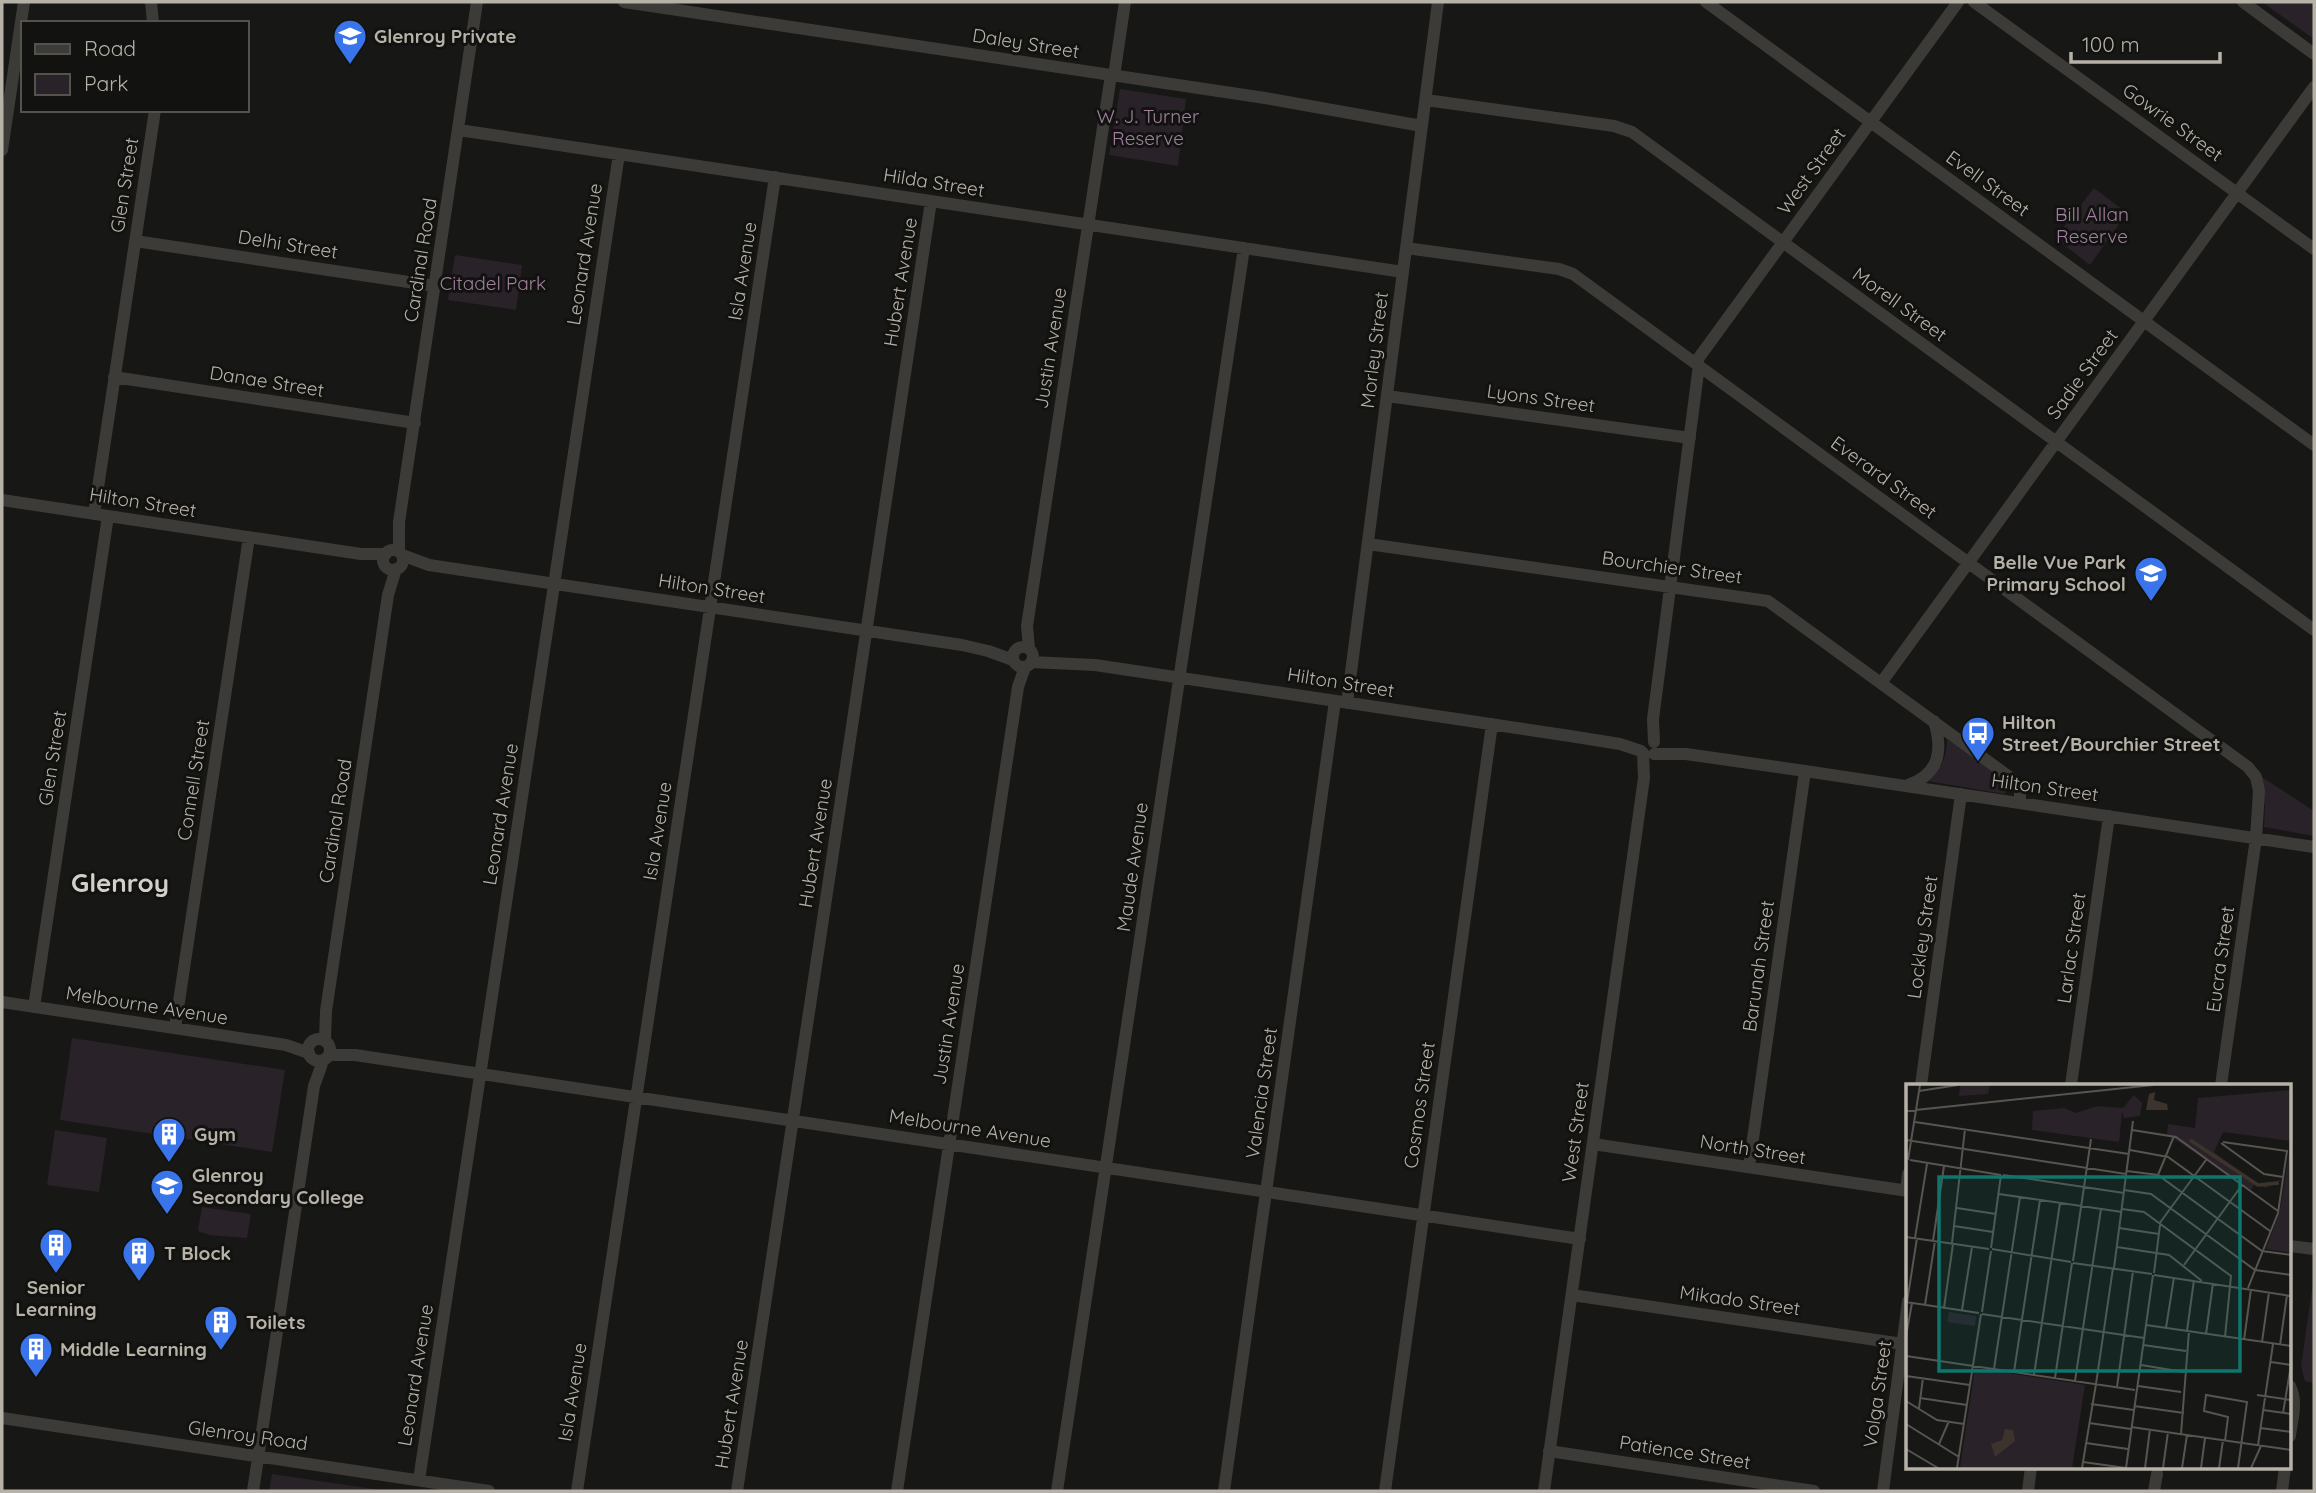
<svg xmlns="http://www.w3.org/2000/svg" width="2316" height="1493" font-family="Quicksand,sans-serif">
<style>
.green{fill:#2a2229}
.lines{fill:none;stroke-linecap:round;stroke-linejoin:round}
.minor{stroke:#3c3b37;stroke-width:12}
.labels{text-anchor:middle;stroke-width:6;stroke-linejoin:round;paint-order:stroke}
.poi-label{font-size:19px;font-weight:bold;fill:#b7b2a8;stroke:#121210;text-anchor:start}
.street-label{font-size:19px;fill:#b7b2a8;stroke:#121210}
.park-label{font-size:19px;fill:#a1809f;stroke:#121210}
.district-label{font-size:26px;font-weight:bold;fill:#d3d0c9;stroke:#121210}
.inset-river{fill:none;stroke:#3b332c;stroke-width:3.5}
.inset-road{fill:none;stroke:#575550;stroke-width:2}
.view{fill:#0f766e;fill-opacity:0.15;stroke:#0f766e;stroke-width:3.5}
.inset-edge{fill:none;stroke:#b7b2a8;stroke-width:3.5}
</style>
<rect width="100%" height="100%" fill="#171715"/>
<path class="green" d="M 2262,2 L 2314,2 L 2314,39 Z
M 1120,89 L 1186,99 L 1178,166 L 1109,155 Z
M 2094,188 L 2127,213 L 2090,265 L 2055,238 Z
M 455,255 L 522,265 L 516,310 L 448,300 Z
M 1947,739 L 2001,778 L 2009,787 L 2005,794 L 1927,781 C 1941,768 1947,759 1947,739 Z
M 2257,774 L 2314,811 L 2314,836 L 2264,827 L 2265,805 Z
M 72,1038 L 285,1070 L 272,1152 L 60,1120 Z
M 55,1130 L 107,1138 L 99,1192 L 47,1185 Z
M 202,1207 L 251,1214 L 247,1238 L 209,1235 L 198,1231 Z
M 2314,1276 L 2314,1383 L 2305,1381 L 2301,1366 Z
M 272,1474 L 387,1491 L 269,1491 Z"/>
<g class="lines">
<path class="minor" d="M 151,2 L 153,23
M 624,2 L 1265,98 L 1422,126
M 1706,2 L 2314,445
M 1974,2 L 2314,249
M 2243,2 L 2314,54
M 1114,76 L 1125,2
M 1426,100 L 1614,126 L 1632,132 L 2314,630
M 459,130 L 1403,272
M 2,150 L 24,2
M 135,241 L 435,286
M 1406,248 L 1559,269 L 1573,274 L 2248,767 L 2256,777 L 2259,791 L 2256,838 L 2221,1085
M 1695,363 L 1958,2
M 114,377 L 415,423
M 1387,396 L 1690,438
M 2,500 L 361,554 L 386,554
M 94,514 L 155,110
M 1368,544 L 1768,601 L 2015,781 L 2020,789 L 2020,803
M383 560a10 10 0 1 1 20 0a10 10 0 1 1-20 0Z
M 399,552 L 399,522 L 477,2
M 402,555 L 429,565 L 962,645 L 988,651 L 1013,660
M1013 657a10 10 0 1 1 20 0a10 10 0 1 1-20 0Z
M 1029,649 L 1027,626 L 1111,75
M 1031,662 L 1095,665 L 1570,736 L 1620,744 L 1641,751
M 1881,683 L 2314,87
M 1347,703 L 1438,2
M 1654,742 L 1653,719 L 1699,365
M 1654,754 L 1686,754 L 1805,771 L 2314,847
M 1908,785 C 1940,774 1943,750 1934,721
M 2,1002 L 286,1045 L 309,1053
M 34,1007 L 108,516
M 175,1028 L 249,537
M308 1050a11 11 0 1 1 22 0a11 11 0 1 1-22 0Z
M 325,1040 L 326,1011 L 388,595 L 396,569
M 329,1055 L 355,1055 L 1580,1239
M 1921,1085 L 1961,794
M 2071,1085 L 2109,816
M 1593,1144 L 1908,1191
M 1749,1167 L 1805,771
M 1906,1191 L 1908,1174
M 2290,1246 L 2314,1249
M 1572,1295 L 1903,1344
M 2290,1386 C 2298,1402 2292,1419 2290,1436
M 2,1418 L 489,1491
M 1549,1451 L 1814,1491
M 419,1480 L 619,154
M 253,1491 L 314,1086 L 323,1061
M 577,1491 L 775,177
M 737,1491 L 931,201
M 897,1491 L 1018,687 L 1025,667
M 1057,1491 L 1244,248
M 1224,1491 L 1335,701
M 1385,1491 L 1492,724
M 1544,1491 L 1644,778 L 1643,753
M 1883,1491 L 1908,1301
M 2028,1491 L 2031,1467
M 2154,1491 L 2157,1474
M 2282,1491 L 2285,1467"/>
</g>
<defs>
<symbol id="school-pin" viewBox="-11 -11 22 30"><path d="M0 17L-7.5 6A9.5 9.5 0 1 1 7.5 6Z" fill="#3a74ea" stroke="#121210"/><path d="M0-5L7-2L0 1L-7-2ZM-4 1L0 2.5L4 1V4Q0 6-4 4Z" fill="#fff"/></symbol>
<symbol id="bus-pin" viewBox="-11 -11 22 30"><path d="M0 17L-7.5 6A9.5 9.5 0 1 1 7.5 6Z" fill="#3a74ea" stroke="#121210"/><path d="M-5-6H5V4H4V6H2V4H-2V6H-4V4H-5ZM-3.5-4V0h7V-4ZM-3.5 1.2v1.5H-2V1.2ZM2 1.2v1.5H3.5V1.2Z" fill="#fff"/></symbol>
<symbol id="building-pin" viewBox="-11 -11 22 30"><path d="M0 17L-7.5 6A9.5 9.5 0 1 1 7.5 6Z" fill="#3a74ea" stroke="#121210"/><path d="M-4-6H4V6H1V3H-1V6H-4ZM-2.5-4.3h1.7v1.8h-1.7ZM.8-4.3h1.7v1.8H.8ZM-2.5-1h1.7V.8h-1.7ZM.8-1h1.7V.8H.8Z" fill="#fff"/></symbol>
</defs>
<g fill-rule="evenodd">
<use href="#school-pin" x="331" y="17" width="38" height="52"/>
<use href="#school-pin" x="2132" y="554" width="38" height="52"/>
<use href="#bus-pin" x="1959" y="714" width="38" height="52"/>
<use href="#building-pin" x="150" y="1115" width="38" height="52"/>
<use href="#school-pin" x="148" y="1167" width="38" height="52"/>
<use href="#building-pin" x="37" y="1226" width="38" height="52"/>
<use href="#building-pin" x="120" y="1234" width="38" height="52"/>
<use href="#building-pin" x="202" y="1303" width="38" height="52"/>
<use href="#building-pin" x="17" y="1330" width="38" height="52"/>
</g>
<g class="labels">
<g class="poi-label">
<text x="374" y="43">Glenroy Private</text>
<text x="2126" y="569" text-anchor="end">Belle Vue Park<tspan x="2126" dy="22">Primary School</tspan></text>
<text x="2002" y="729">Hilton<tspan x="2002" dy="22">Street/Bourchier Street</tspan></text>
<text x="194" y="1141">Gym</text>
<text x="192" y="1182">Glenroy<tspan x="192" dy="22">Secondary College</tspan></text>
<text x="164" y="1260">T Block</text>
<text x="56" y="1294" text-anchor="middle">Senior<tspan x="56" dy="22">Learning</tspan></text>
<text x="246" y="1329">Toilets</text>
<text x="60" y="1356">Middle Learning</text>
</g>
<g class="street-label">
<text transform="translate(1026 43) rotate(9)" y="7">Daley Street</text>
<text transform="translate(2173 122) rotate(36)" y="7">Gowrie Street</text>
<text transform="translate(1811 171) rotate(-54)" y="7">West Street</text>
<text transform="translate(934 182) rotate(9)" y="7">Hilda Street</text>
<text transform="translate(1988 183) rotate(36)" y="7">Evell Street</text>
<text transform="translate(124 185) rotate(-81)" y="7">Glen Street</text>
<text transform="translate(288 244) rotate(9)" y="7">Delhi Street</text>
<text transform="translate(584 254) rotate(-81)" y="7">Leonard Avenue</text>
<text transform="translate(420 260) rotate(-81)" y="7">Cardinal Road</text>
<text transform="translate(742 271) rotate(-81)" y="7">Isla Avenue</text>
<text transform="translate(900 282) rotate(-81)" y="7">Hubert Avenue</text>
<text transform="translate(1900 304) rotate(36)" y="7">Morell Street</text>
<text transform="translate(1050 348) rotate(-81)" y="7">Justin Avenue</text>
<text transform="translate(1374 350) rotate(-83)" y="7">Morley Street</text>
<text transform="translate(2082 374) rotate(-54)" y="7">Sadie Street</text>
<text transform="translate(267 381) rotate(9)" y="7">Danae Street</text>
<text transform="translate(1541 398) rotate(8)" y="7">Lyons Street</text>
<text transform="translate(1884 477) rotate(36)" y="7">Everard Street</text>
<text transform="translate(143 502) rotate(9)" y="7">Hilton Street</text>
<text transform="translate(1672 567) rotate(8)" y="7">Bourchier Street</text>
<text transform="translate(712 588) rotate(9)" y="7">Hilton Street</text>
<text transform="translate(1341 682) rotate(9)" y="7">Hilton Street</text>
<text transform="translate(52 758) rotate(-81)" y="7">Glen Street</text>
<text transform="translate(193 780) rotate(-81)" y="7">Connell Street</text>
<text transform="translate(2045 787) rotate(8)" y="7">Hilton Street</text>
<text transform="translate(500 814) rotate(-81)" y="7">Leonard Avenue</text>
<text transform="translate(335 821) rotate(-81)" y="7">Cardinal Road</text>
<text transform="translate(657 831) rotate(-81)" y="7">Isla Avenue</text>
<text transform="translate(815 843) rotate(-81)" y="7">Hubert Avenue</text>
<text transform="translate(1132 867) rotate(-82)" y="7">Maude Avenue</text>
<text transform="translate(1922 937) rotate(-82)" y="7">Lockley Street</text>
<text transform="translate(2071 948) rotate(-82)" y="7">Larlac Street</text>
<text transform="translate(2220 959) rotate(-82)" y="7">Eucra Street</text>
<text transform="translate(1758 966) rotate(-82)" y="7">Barunah Street</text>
<text transform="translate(147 1005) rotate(9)" y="7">Melbourne Avenue</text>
<text transform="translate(948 1024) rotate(-81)" y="7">Justin Avenue</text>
<text transform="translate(1261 1093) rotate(-82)" y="7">Valencia Street</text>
<text transform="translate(1419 1105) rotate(-82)" y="7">Cosmos Street</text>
<text transform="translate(970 1128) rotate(9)" y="7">Melbourne Avenue</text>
<text transform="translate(1575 1132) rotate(-82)" y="7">West Street</text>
<text transform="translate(1753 1149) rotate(9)" y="7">North Street</text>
<text transform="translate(1740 1300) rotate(8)" y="7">Mikado Street</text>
<text transform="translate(415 1375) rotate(-81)" y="7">Leonard Avenue</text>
<text transform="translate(572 1392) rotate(-81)" y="7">Isla Avenue</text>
<text transform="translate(1877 1394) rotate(-82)" y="7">Volga Street</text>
<text transform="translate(731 1404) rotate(-81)" y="7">Hubert Avenue</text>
<text transform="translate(248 1435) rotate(8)" y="7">Glenroy Road</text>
<text transform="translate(1685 1452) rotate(9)" y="7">Patience Street</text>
</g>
<g class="park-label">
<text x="1148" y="123">W. J. Turner<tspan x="1148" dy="22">Reserve</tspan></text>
<text x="2092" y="221">Bill Allan<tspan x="2092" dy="22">Reserve</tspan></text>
<text x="493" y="290">Citadel Park</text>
</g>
<g class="district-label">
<text x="120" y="892">Glenroy</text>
</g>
</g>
<g transform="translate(1906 1084)">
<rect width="385" height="385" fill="#171715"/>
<path d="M 54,1 L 84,1 L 82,10 L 53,12 ZM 385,6 L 385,169 L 360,165 L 374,127 L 385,57 L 317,48 L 308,68 L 351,100 L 376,96 L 360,104 L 348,101 L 345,106 L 261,50 L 262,40 L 289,44 L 292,14 ZM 228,11 L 236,19 L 234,32 L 218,34 L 216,28 L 213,58 L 126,46 L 127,27 L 158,24 L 170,29 L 191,22 L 217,24 ZM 43,228 L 70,232 L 69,242 L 41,238 ZM 69,284 L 179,301 L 166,384 L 54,384 Z" fill="#2a2229"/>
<path d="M 249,8 L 248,16 L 261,20 L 262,26 L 240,26 L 243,10 ZM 99,345 L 107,346 L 109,357 L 89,373 L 85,360 L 96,356 Z" fill="#3b332c"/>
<path class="inset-river" d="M 284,56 L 352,101 L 373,99"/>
<path class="inset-road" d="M 13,7 L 52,1M 0,27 L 247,1M 9,38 L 223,70M 226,46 L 270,53 L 372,127M 0,56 L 220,90M 317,58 L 381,67 L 372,129 L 342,204M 315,59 L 358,90 L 377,93M 224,66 L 262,73 L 364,147M 2,76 L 14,1M 4,76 L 95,91M 221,87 L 252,91 L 356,167 L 385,171M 97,91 L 218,109M 252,91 L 268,52M 178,103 L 185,55M 218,106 L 245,110 L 349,186 L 385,191M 93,110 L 216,128M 51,124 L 90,130M 216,125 L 238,128 L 325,192 L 319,253M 253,140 L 300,76M 48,142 L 87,148M 213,144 L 253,150M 0,153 L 83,165M 9,154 L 21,80M 27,157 L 38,82M 46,159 L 59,45M 211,163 L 263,171 L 296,197M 85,164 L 95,91M 86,165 L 165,178M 167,177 L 178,103M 167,179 L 246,190M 278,181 L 336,101M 208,184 L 227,37M 248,189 L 254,141M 248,191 L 385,212M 0,218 L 73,229M 1,218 L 11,154M 19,221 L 29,157M 38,224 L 47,160M 56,226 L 66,163M 76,228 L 85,167M 76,230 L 238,254M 240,241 L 385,262M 260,244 L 268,193M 281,247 L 288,196M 300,250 L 307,199M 0,252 L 6,219M 338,256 L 345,205M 356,258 L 363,208M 237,261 L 280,267M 374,261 L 381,211M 0,272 L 229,306M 365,278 L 385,281 L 377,329M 235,281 L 278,288M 88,285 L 114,113M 108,288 L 134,116M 128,291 L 154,119M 0,292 L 64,301M 149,294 L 166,179M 169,297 L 195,125M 190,300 L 207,184M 232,302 L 275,308M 211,303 L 227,187M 351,311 L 385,316M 14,314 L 61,321M 0,317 L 31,336 L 58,340M 185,320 L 228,326M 228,322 L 278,329M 13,324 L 17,294M 357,326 L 385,330M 183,339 L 225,345M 0,340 L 53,373M 225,343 L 385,366M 354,344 L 385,348M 275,350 L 283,247M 319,357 L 322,333 L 298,327 L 300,311 L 341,318 L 332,384M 180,359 L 222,365M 33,360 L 43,337M 352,361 L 367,260M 0,365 L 32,384M 177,378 L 220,384M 51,384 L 75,230M 176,384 L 190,300M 220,384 L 247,191M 239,384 L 244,345M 257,384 L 262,348M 276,384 L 281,351M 295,384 L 299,354M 313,384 L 317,356M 345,384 L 355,362"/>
<path class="view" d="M 33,93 L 334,93 L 334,287 L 33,287 Z"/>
<rect width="385" height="385" class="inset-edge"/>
</g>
<rect width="2316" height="1493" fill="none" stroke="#b7b2a8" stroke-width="7"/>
<rect x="21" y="21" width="228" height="91" fill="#121210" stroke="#54524d" stroke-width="2"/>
<rect x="35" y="44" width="35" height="10" fill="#3c3b37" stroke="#54524d" stroke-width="2"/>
<text x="84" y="56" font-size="21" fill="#b7b2a8">Road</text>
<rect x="35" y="74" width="35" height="21" fill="#2a2229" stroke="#54524d" stroke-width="2"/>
<text x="84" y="91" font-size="21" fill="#b7b2a8">Park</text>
<path d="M2071 52v10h149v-10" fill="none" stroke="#b7b2a8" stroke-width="3.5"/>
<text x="2082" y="52" font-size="21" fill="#b7b2a8" stroke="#121210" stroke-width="5" paint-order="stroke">100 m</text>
</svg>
